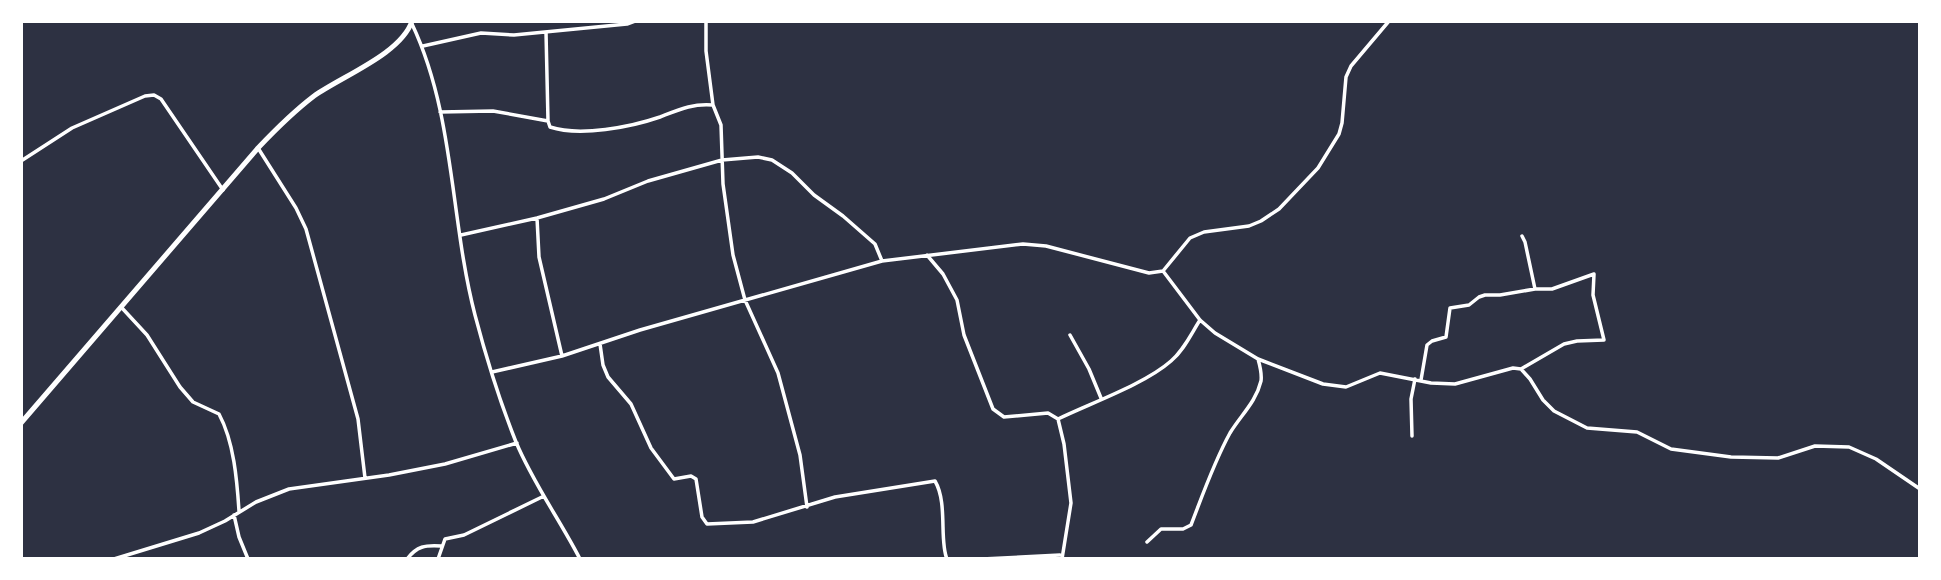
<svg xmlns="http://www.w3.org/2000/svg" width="1941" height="580" font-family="'Roboto Condensed',sans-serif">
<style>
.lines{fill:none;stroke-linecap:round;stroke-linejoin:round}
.minor{stroke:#fff;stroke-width:3.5}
.primary{stroke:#fff;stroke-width:5}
</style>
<rect width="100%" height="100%" fill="#2d3142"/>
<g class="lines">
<path class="minor" d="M 706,21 L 706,51 L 713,105 L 721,125 L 723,184 L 733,255 L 745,300 L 778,373 L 800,455 L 807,507
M 412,24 C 455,115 450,219 475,315 C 486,357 500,402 516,442 C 533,483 560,520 580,559
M 546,32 L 548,121 L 550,127 C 580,137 631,127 660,117 C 678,110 693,103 713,105
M 423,46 L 481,33 L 514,35 L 627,24 L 635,21
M 440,112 L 493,111 L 548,121
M 258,148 L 296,208 L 306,229 L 358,419 L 365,478
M 21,161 L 72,128 L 145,96 L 154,95 L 161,99 L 223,190
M 537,218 L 539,257 L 562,356
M 461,235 L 537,218 L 604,199 L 648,181 L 722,160 L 758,157 L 772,160 L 792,173 L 814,195 L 843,216 L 875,244 L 882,261
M 1522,236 L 1525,242 L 1535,289 L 1552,289 L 1594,274
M 927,255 L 943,274 L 957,300 L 964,335 L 993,409 L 1004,417 L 1048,413 L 1058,419 L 1064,444 L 1071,503 L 1062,559
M 1163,271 L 1200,320 L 1215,333 L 1258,359 L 1323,384 L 1346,387 L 1380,373 L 1431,383 L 1455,384 L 1513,368 L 1521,369 L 1530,379 L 1543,400 L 1554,411 L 1587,428 L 1637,432 L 1671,449 L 1731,457 L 1778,458 L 1815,446 L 1849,447 L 1876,459 L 1920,489
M 122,308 L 147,335 L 180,387 L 193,402 L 219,414 C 234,442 237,480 239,511
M 1070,335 L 1089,369 L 1101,398
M 600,344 L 603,365 L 608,377 L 631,404 L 651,448 L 674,479 L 691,476 L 696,479 L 702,517 L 707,524 L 753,522 L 835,497 L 935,481 C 948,503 939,541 947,559
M 1521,369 L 1564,344 L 1577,341 L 1604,340 L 1593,295 L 1594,274
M 492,372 L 562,356 L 640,330 L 882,261 L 1023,244 L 1046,246 L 1149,273 L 1163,271 L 1190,238 L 1204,232 L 1249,226 L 1261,221 L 1279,209 L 1318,168 L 1339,134 L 1342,123 L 1346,77 L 1351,66 L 1389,21
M 1421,380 L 1427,345 L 1432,341 L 1446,337 L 1450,308 L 1469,305 L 1479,297 L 1485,295 L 1500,295 L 1535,289
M 1058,419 C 1091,403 1145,384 1171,361 C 1184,350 1191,334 1200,320
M 1412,436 L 1411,399 L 1415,379
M 234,515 L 239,537 L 248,559
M 1147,542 L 1161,529 L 1183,529 L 1191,525 C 1203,494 1214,462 1230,433 C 1241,415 1256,402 1261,381 C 1262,374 1260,366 1258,359
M 114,559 L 199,533 L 225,521 L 256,502 L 289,489 L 389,475 L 445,464 L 517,443
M 407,559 C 417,546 425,545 441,546
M 438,559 L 445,539 L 464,535 L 544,496
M 982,559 L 1060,555"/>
<path class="primary" d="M 21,423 L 258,148 C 276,129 293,112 314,96 C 342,76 401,54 412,21"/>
</g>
<rect width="1941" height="580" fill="none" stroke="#ffffff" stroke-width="46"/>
</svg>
